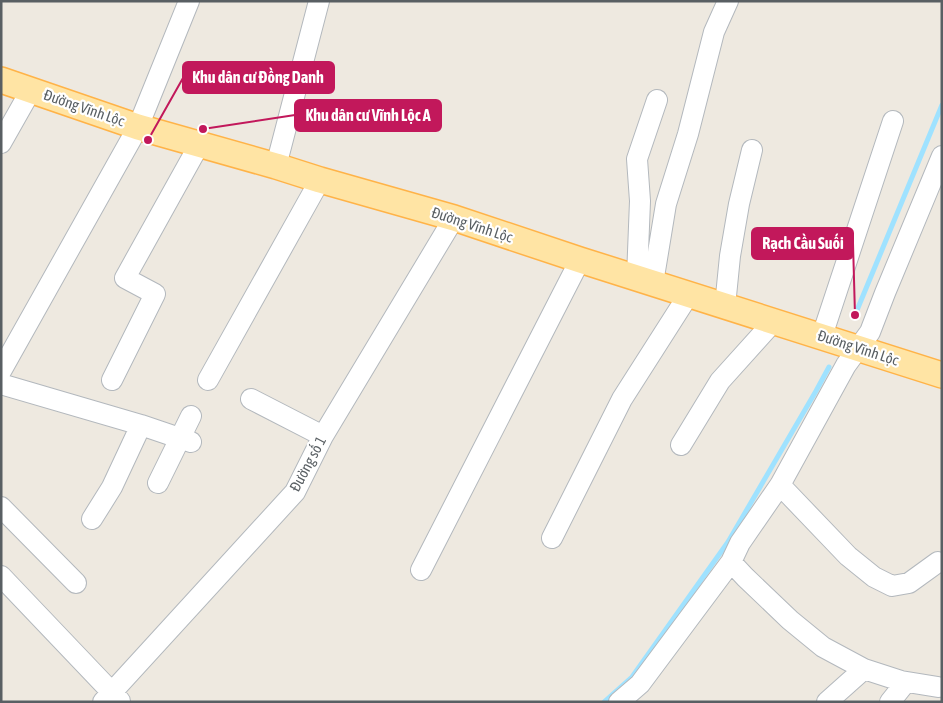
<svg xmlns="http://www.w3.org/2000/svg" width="943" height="703" font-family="'Asap Condensed',sans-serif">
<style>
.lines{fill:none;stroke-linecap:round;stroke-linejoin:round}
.stream{stroke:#9fe2ff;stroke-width:5}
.minor-casing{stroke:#b3b8bd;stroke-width:22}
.major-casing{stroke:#ffb348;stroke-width:28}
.minor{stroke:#fff;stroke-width:20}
.major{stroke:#ffe4a4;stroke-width:25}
.labels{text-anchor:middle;stroke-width:4.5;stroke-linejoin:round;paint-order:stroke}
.street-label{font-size:15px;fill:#595f63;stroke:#fff}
.leader{fill:none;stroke:#c2185b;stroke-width:2}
.callout-dot{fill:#c2185b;stroke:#fff;stroke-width:2}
.callout{fill:#c2185b;stroke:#c2185b;stroke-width:2}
.callout-label{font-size:16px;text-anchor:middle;font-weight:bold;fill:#fff}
</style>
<rect width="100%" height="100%" fill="#eee9e0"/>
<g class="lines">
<path class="stream" d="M 855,315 L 942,105
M 604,702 L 632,677 L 728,542 L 816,391 L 829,367"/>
<defs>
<path id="minor" d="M 1,143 L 31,90
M 276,166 L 319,1
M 637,277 L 640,201 L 637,159 L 657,100
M 653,283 L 666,204 L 688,134 L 714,32 L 728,1
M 725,306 L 730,256 L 739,204 L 752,150
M 822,336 L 893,121
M 1,371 L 138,127 L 189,1
M 112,380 L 155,294 L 125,278 L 199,145
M 208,380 L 320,180
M 1,384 L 141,425 L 191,442
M 251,399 L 323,436
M 681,445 L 720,381 L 774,321
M 158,483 L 191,416
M 780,485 L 848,556 L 874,577 L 892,586 L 909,583 L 938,562
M 1,507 L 76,583
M 92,519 L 112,487 L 141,425
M 552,538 L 622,399 L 689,294
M 731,562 L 745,577 L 790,620 L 823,647 L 864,669 L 901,681 L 938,687
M 421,570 L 580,260
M 1,576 L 120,701
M 103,702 L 295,492 L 323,436 L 454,218
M 619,702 L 640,684 L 731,562 L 740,543 L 780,485 L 846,365 L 870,332 L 885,293 L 942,156
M 827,702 L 864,669
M 890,702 L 906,682"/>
<path id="major" d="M 1,80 L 138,127 L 276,166 L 320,180 L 454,218 L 580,260 L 942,375"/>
</defs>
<use href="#minor" class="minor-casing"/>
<use href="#major" class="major-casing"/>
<use href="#minor" class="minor"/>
<use href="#major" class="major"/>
</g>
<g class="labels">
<g class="street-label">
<text transform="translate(84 108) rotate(19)" y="5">Đường Vĩnh Lộc</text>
<text transform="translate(472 225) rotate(18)" y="5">Đường Vĩnh Lộc</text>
<text transform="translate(858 348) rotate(18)" y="5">Đường Vĩnh Lộc</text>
<text transform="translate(308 464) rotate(-62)" y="5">Đường số 1</text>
</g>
</g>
<path class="leader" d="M148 140L183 78M203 129L295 115M855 315L853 243"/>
<g class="callout-dot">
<circle cx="148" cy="140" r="5"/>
<circle cx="203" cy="129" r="5"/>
<circle cx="855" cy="315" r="5"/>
</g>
<g class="callout">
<rect x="183" y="62" width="151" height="31" rx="5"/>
<rect x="295" y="100" width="146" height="31" rx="5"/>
<rect x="752" y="228" width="101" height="31" rx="5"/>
</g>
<g class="callout-label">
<text x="258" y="83">Khu dân cư Đồng Danh</text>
<text x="368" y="121">Khu dân cư Vĩnh Lộc A</text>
<text x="803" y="249">Rạch Cầu Suối</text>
</g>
<rect width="943" height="703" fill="none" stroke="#595f63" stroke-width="5"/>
</svg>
